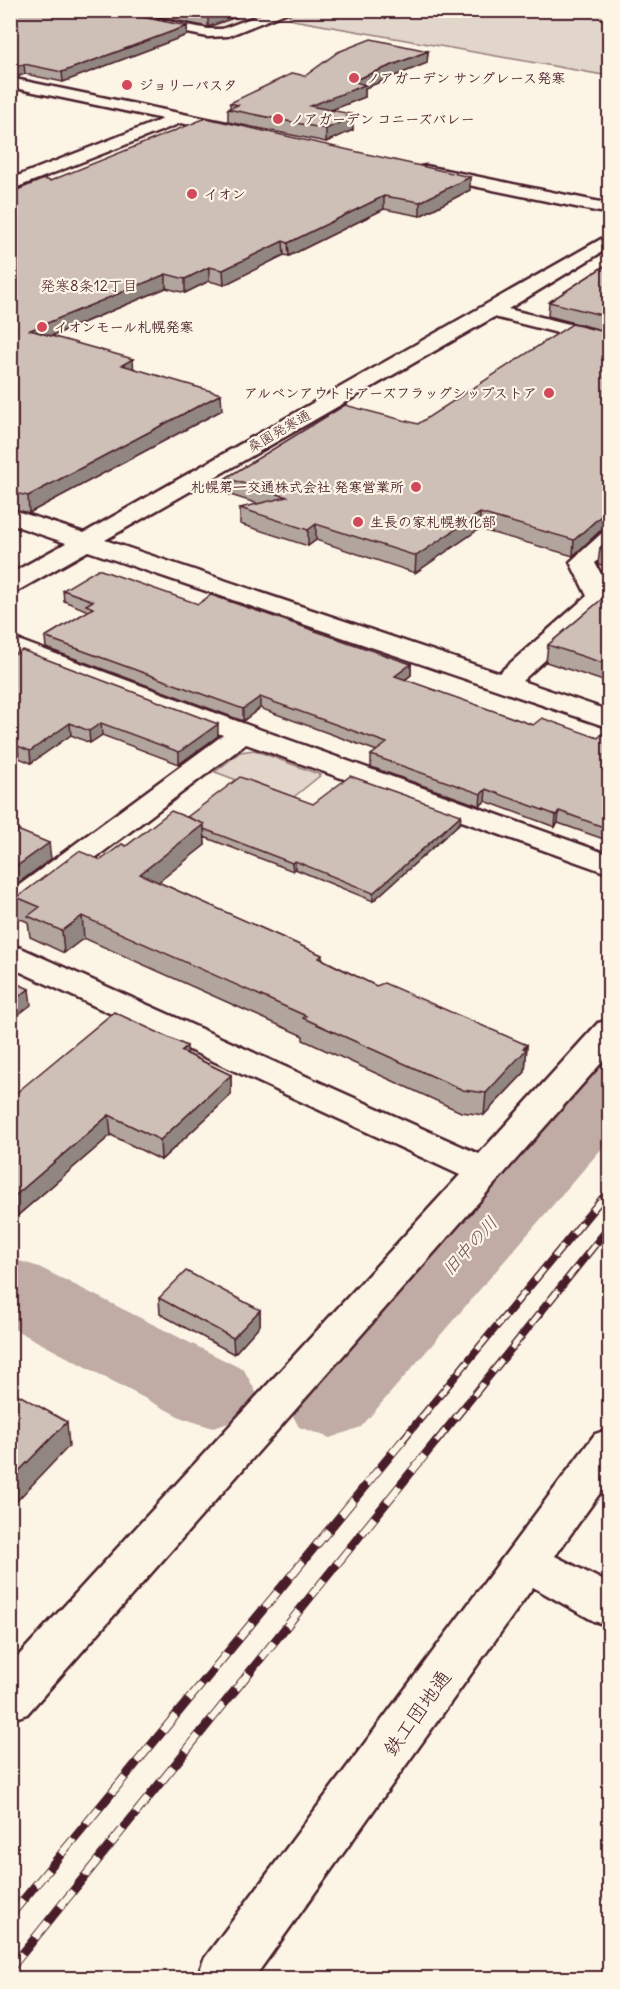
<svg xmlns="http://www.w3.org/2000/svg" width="620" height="1989" font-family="Delius,'Klee One',sans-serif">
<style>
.built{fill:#eee5d7}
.green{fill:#e2d5ca;stroke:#967a7a;stroke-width:1.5}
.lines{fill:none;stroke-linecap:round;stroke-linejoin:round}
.river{fill:#c0aca5;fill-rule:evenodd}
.minor-casing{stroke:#4a1f2b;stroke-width:5}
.minor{fill:#fcf5e5;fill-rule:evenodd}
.rail-far1-casing{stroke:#4a1f2b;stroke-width:8}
.rail-casing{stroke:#4a1f2b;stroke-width:9}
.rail-far1{stroke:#fcf5e5;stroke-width:5;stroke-dasharray:15;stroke-linecap:butt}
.rail{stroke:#fcf5e5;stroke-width:7;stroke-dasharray:20;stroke-linecap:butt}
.wall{fill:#b2a59d;stroke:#4a1f2b;stroke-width:1.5}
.shaded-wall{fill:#918680;stroke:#4a1f2b;stroke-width:1.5}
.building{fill:#cfc0b7;stroke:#4a1f2b;stroke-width:1.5}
.poi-dot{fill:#d1495b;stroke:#fcf5e5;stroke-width:2}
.labels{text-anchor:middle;stroke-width:4.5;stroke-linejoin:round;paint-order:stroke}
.far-poi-label{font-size:14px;font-weight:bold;fill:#4a1f2b;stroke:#fcf5e5;text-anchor:start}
.far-street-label{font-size:14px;fill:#4a1f2b;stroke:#fcf5e5}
.far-neighbourhood-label{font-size:15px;fill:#4a1f2b;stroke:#fcf5e5}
.water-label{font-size:18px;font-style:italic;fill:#6d4950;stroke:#fcf5e5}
.near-street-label{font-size:20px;fill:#4a1f2b;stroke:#fcf5e5}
</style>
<rect width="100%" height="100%" fill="#fcf5e5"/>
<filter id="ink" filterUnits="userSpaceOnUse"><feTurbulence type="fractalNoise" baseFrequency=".0167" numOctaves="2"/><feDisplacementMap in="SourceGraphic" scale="12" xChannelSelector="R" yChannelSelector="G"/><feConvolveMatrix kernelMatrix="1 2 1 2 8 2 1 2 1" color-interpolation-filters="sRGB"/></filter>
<g filter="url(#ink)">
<path class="built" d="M 115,11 L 270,11 L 225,27 L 204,27 Z"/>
<path class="green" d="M 302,11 L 609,11 L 609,76 L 293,20 L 289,15 Z
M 254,750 L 321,775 L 290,800 L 215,772 L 240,752 Z"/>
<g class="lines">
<path class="river" d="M 610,1065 L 610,1139 L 361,1427 L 330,1438 L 299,1427 L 286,1403 L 299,1379 L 584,1072 Z
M 10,1258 L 39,1267 L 244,1370 L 257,1394 L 244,1418 L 213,1428 L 182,1418 L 10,1327 Z"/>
<defs>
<path id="minor" d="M 82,10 L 112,10 L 208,29 L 222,29 L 273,10 L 293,10 L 228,36 L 208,37 L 88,14 Z
M 10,78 L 241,126 L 249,131 L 241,136 L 181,123 L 10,190 L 10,179 L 163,119 L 10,87 Z
M 426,166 L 610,204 L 610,214 L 420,175 L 418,171 L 420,167 Z
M 610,234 L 610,247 L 508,309 L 610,334 L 610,346 L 494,317 L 105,540 L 499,673 L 587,596 L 570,562 L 602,533 L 610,531 L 610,551 L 595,563 L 610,591 L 610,601 L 522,681 L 610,711 L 610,728 L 88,551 L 19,590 L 10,592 L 10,574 L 66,543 L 10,524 L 10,509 L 84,533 Z
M 10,637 L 253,727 L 610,855 L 610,874 L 246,744 L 21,914 L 10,916 L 10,892 L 223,735 L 10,654 Z
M 10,945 L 21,948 L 479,1154 L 598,1023 L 610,1020 L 610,1053 L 27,1714 L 10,1720 L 10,1665 L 460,1175 L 10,967 Z
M 610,1429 L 610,1479 L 555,1556 L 610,1584 L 610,1626 L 594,1621 L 533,1587 L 254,1978 L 197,1978 L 204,1959 L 595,1434 Z"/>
</defs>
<use href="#minor" class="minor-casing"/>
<use href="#minor" class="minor"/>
<defs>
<path id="rail-far1" d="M 401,1442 L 610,1189
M 436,1442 L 610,1226"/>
<path id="rail" d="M 10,1916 L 403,1440
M 10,1969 L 437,1440"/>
</defs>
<use href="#rail-far1" class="rail-far1-casing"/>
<use href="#rail" class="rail-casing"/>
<use href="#rail-far1" class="rail-far1"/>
<use href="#rail" class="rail"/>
</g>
<path class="wall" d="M 10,10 L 187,26 L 187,35 L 63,82 L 25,74 L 16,77 L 10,76 Z
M 126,10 L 253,10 L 253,11 L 208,27 Z
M 428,51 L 427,63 L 365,88 L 365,97 L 332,110 L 351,117 L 353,130 L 326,142 L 228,122 L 228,109 L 230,108 L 230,103 L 305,76 Z
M 50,181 L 470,190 L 420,216 L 384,209 L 289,256 L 284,255 L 224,285 L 209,281 L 185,293 L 166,288 L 52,336 L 134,369 L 222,410 L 29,513 L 10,508 L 10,193 Z
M 609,263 L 609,332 L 548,316 L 549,302 Z
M 345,405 L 600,531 L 573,556 L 479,529 L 415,573 L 316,540 L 308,546 L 240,524 L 240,508 L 259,504 L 227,494 L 226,478 Z
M 609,539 L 609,567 L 598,564 L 600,548 Z
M 63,590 L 198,604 L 411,664 L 411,675 L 405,680 L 533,725 L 598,738 L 609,735 L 609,841 L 558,823 L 555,827 L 485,801 L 480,806 L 371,767 L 371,755 L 377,751 L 260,708 L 243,721 L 46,648 L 45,637 L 87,612 L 86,610 L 64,601 Z
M 609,593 L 609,683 L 546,662 L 548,645 Z
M 10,651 L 218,736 L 179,764 L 102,735 L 90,743 L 71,735 L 31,763 L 19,758 L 16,760 L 10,758 Z
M 313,804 L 460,823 L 373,901 L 295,869 L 293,871 L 204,837 L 205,845 L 158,882 L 322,955 L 322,959 L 376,986 L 527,1045 L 525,1072 L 484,1115 L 461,1112 L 303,1040 L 303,1036 L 84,938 L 64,953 L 30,937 L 28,922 L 16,917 L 14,896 L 20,895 L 101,860 L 126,846 L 187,817 Z
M 188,1054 L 231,1075 L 231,1095 L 161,1160 L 111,1135 L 10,1222 L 10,1098 Z
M 159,1298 L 260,1310 L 260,1325 L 234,1354 L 160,1314 Z"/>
<path class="shaded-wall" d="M 228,10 L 253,11 L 208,27 L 208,17 Z
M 187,26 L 187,35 L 63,82 L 62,72 Z
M 428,51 L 427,63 L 365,88 L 365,97 L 310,118 L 310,106 L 352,81 Z
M 24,64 L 25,74 L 16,77 L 15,67 Z
M 351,114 L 351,119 L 353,117 L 353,130 L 326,142 L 326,129 Z
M 470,177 L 470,190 L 420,216 L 420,202 Z
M 384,196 L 384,209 L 289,256 L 288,243 Z
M 283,241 L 284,255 L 224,285 L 223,270 Z
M 209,267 L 209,281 L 185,293 L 185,279 Z
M 166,274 L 166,288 L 32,344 L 30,330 Z
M 133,359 L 134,374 L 122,365 Z
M 221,394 L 222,410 L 29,513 L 28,496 Z
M 480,513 L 479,529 L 415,573 L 416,556 Z
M 609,514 L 609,530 L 600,531 L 573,556 L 574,540 L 602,515 Z
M 316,524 L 316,540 L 308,546 L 308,530 Z
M 411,664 L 411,675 L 395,687 L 395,676 Z
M 260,697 L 260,708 L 243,721 L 243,709 Z
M 70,723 L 71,735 L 31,763 L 30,751 Z
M 101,723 L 102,735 L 90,743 L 89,731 Z
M 218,724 L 218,736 L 179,764 L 179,752 Z
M 18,746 L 19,758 L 16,760 L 15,748 Z
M 486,789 L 485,801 L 480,806 L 481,794 Z
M 559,811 L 558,823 L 555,827 L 556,815 Z
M 461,815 L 460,823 L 373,901 L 373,893 Z
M 204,824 L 205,845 L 142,895 L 140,874 Z
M 49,843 L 51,859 L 10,889 L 10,871 Z
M 295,861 L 295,869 L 293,871 L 292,863 Z
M 82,916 L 84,938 L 64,953 L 62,931 Z
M 29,989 L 31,1005 L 10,1021 L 10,1003 Z
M 527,1045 L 525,1072 L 484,1115 L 486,1093 Z
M 187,1046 L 188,1066 L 181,1051 Z
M 231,1075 L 231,1095 L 161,1160 L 160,1140 Z
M 109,1115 L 111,1135 L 10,1222 L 10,1200 Z
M 260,1310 L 260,1325 L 234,1354 L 233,1338 Z
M 67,1422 L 69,1446 L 10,1508 L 10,1480 Z"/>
<path class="building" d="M 10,10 L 106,10 L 187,26 L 62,72 L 24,64 L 15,67 L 10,66 Z
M 173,10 L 228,10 L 208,17 Z
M 371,39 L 428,51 L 352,81 L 365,85 L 310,106 L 351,114 L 347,116 L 353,117 L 326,129 L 228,109 L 238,105 L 230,103 L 293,73 L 305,76 L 338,52 Z
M 206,118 L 470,177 L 420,202 L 384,196 L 288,243 L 283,241 L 223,270 L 209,267 L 185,279 L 166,274 L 30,330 L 133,359 L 122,365 L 221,394 L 28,496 L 10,492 L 10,193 L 44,179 L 50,181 Z
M 609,263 L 609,317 L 549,302 Z
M 572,324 L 609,333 L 609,481 L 607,483 L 609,483 L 609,514 L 602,515 L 574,540 L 480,513 L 416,556 L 316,524 L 308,530 L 240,508 L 287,497 L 226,478 L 345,405 L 418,424 Z
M 609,539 L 609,551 L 600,548 Z
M 98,569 L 198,604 L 211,595 L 411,664 L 395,676 L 533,725 L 542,718 L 598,738 L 603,733 L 609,735 L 609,829 L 559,811 L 556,815 L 486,789 L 481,794 L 371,755 L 387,743 L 260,697 L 243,709 L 45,637 L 93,608 L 86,605 L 93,601 L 63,590 Z
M 609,593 L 609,665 L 548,645 Z
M 22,650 L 218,724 L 179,752 L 101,723 L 89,731 L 70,723 L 30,751 L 18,746 L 15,748 L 10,747 L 10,651 L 16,654 Z
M 350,776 L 461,815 L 373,893 L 295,861 L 292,863 L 204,829 L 204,824 L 187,817 L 240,777 L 313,804 Z
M 171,811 L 204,824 L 140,874 L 322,955 L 319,958 L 376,986 L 384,983 L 527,1045 L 523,1048 L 526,1050 L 486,1093 L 463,1090 L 303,1018 L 306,1016 L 82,916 L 62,931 L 28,916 L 40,907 L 14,896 L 20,895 L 79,851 L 101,860 L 122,844 L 126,846 Z
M 10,827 L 49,843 L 10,871 Z
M 10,980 L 29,989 L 10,1003 Z
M 114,1012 L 187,1046 L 181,1051 L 231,1075 L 160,1140 L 109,1115 L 10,1200 L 10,1098 Z
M 186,1271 L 260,1310 L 233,1338 L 159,1298 Z
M 10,1390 L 67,1422 L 10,1480 Z
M 407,1973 L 416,1978 L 389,1978 L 396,1974 Z"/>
</g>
<g class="poi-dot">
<circle cx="354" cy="78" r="6"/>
<circle cx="127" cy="85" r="6"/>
<circle cx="278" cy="119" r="6"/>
<circle cx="192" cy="194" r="6"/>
<circle cx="42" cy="327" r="6"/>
<circle cx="549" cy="393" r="6"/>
<circle cx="416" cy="487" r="6"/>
<circle cx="358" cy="522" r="6"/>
</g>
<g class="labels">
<g class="far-poi-label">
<text x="366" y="83">ノアガーデン サングレース発寒</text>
<text x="139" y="90">ジョリーパスタ</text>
<text x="290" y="124">ノアガーデン コニーズバレー</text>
<text x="204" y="199">イオン</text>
<text x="54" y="332">イオンモール札幌発寒</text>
<text x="537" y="398" text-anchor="end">アルペンアウトドアーズフラッグシップストア</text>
<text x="404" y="492" text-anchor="end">札幌第一交通株式会社 発寒営業所</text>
<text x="370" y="527">生長の家札幌教化部</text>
</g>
<g class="far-street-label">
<text transform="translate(279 431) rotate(-30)" y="5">桑園発寒通</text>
</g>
<g class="far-neighbourhood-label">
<text x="89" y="291">発寒8条12丁目</text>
</g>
<g class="water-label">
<text transform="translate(470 1246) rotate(-48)" y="6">旧中の川</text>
</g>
<g class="near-street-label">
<text transform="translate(417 1713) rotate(-54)" y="7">鉄工団地通</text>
</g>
</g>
<rect width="620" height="1989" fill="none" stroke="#fcf5e5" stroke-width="36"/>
<rect x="18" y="18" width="584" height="1953" fill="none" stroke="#4a1f2b" stroke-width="2" filter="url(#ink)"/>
</svg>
